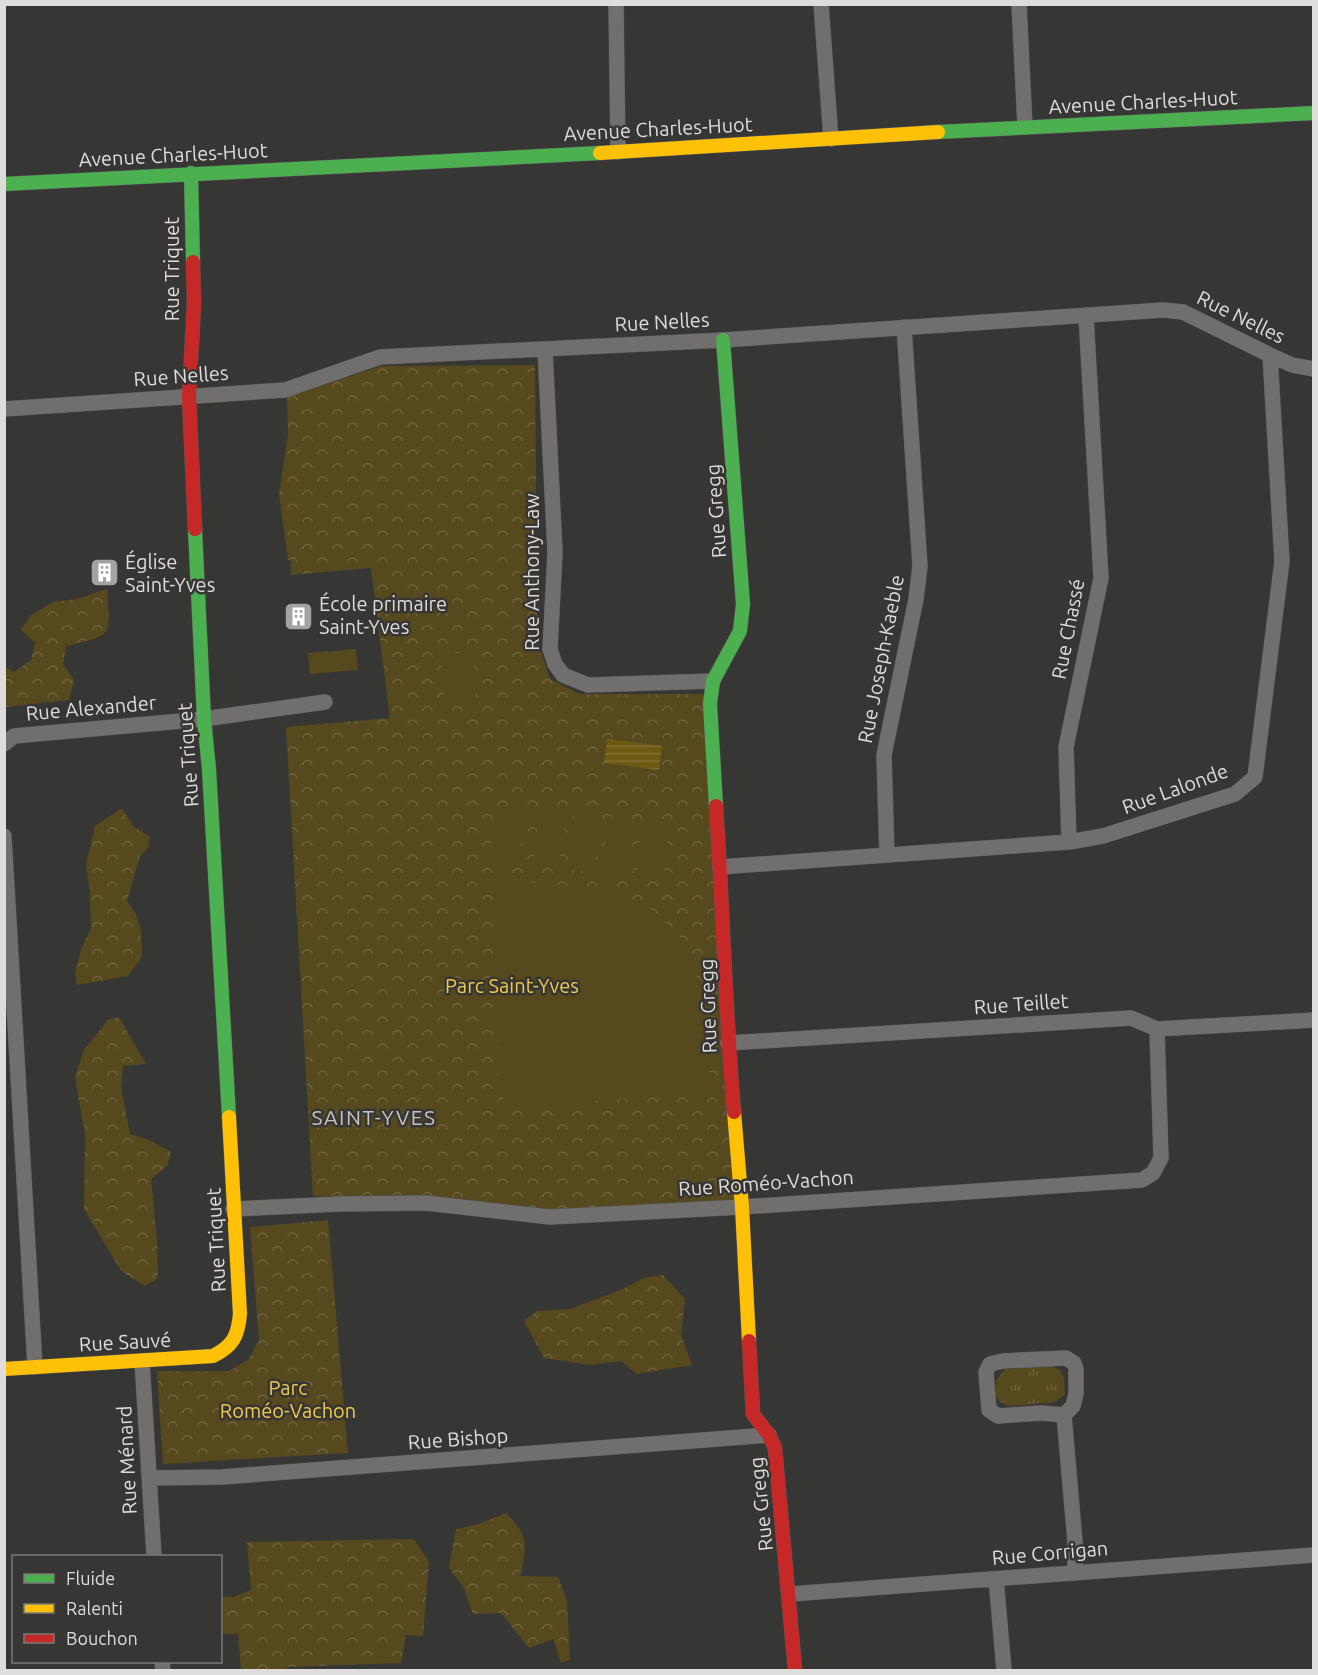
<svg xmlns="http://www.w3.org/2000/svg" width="1318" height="1675" font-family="Ubuntu,sans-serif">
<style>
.grass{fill:url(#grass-tufts)}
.forest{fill:url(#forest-crowns)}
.garden{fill:#56491e}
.water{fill:url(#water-rules)}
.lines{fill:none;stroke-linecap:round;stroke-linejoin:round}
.street-casing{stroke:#545453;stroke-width:16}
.fast-casing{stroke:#545453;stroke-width:15}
.slow-casing{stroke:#545453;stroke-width:15}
.jam-casing{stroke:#545453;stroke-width:15}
.street{stroke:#706f6e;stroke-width:15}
.fast{stroke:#4caf50;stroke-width:14}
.slow{stroke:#ffc107;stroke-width:14}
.jam{stroke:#c62828;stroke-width:14}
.labels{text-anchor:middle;stroke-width:5;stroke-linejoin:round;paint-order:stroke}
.street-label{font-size:20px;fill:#dedddb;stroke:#373634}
.poi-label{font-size:20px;fill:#dedddb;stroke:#373634;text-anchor:start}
.park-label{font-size:20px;fill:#efca4b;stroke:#373634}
.neighbourhood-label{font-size:21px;letter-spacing:1.5px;fill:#c4c3c0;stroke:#373634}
</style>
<defs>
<pattern id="grass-tufts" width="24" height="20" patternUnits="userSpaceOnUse" patternTransform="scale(1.5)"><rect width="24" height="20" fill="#56491e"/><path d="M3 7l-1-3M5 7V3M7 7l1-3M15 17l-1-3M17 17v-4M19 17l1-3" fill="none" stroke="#6e633e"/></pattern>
<pattern id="forest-crowns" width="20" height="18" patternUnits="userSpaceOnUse" patternTransform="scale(1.5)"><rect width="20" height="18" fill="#56491e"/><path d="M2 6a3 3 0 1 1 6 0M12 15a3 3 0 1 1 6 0" fill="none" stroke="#6e633e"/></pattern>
<pattern id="water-rules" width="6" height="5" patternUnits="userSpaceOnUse" patternTransform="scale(1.5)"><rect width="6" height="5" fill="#6c5912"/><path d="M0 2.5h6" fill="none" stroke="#817034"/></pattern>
</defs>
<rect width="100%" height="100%" fill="#363635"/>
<path class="grass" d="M 1053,1366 C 1066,1372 1064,1381 1065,1394 L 1055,1402 L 1009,1406 L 1000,1402 L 996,1396 L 996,1381 L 1005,1369 Z"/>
<path class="forest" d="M 535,365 L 537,641 L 550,679 L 580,694 L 705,694 L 736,1204 L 569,1215 L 426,1196 L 313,1196 L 286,727 L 390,718 L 371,568 L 291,575 L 291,561 L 288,560 L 279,494 L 288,435 L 287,397 L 380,366 Z
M 107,589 C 110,639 114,634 66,646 L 63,664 L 74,680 L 69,700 L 5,707 L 5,667 L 14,672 L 31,660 L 35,643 L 21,630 L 31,615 L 53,602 L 77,599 Z
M 122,808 L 133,826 L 150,837 L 148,848 L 140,856 L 127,901 L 136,914 L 141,930 L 142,957 L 128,976 L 77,985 L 75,973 L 81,949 L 91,929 L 90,892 L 86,865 L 95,826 Z
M 119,1017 L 146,1064 L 123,1066 L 121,1087 L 130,1134 L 149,1140 L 171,1152 L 167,1166 L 151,1179 L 157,1241 L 158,1278 L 145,1286 L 121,1271 L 84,1209 L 85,1134 L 75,1077 L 84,1050 L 108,1020 Z
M 328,1220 L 348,1453 L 163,1464 L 157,1371 L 229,1371 L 249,1359 L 259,1340 L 250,1227 Z
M 663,1275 L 685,1299 L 681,1335 L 692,1365 L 637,1374 L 621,1361 L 590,1365 L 544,1358 L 524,1321 L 537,1311 L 570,1309 L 623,1289 L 646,1277 Z
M 506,1513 C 530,1537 527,1546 520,1576 L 558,1577 L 567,1601 L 570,1660 L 561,1663 L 553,1639 L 529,1648 L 501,1613 L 473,1614 L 464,1588 L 449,1568 L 456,1529 L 479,1524 Z
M 414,1539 L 429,1562 L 423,1636 L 406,1635 L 401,1663 L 287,1667 L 287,1670 L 241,1670 L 238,1634 L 221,1634 L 220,1597 L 233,1597 L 251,1590 L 247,1542 Z"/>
<path class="garden" d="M 356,649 L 358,670 L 310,674 L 308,653 Z
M 473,652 L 476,704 L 445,706 L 441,654 Z
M 495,806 L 525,809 L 519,862 L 490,859 Z
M 540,809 L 566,812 L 559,868 L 533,865 Z
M 574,813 L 601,816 L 594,872 L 568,869 Z
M 608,818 L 635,821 L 628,877 L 602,874 Z
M 643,822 L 669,825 L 663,881 L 636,878 Z
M 495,879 L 589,888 L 644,904 L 688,944 L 705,1009 L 711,1091 L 512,1108 L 499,1093 Z"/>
<path class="water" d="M 607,739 L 662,746 L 659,770 L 604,763 Z"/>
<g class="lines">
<defs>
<path id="street" d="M 616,4 L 618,152
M 821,4 L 831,139
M 1019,4 L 1025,127
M 545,349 L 555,552 L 550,649 L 555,664 L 563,675 L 588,685 L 713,681
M 4,409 L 285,390 L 380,357 L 723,340 L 1163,310 L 1183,312 L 1270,355 L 1292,365 L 1314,369
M 4,744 L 14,736 L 204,719 L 325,702
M 4,836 L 35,1367
M 1069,842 L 1066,747 L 1101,578 L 1086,315
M 887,855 L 884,755 L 916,599 L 920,566 L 904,327
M 720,867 L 1069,842 L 1103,836 L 1235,794 L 1255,777 L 1282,561 L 1270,355
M 728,1043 L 1131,1018 L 1157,1029 L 1314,1020
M 233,1209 L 339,1204 L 426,1203 L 550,1217 L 742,1207 L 1142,1180 L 1153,1173 L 1161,1158 L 1157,1029
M 1066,1358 L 1074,1363 L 1076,1369 L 1076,1394 L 1073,1406 L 1064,1415 L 1041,1413 L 998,1416 L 989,1410 L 986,1372 L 990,1364 L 1003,1361 Z
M 142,1361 L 154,1556
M 1064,1415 L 1075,1542 L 1075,1571
M 149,1478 L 222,1477 L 769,1435
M 996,1579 L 1004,1670
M 790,1594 L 1314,1555
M 162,1662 L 163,1670"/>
<path id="fast" d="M 938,132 L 1314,113
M 191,173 L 193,262
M 4,184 L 600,153
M 195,529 L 204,719 L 209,769 L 229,1117
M 716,806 L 710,704 L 713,681 L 740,631 L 743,604 L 723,340"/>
<path id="slow" d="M 600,153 L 938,132
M 734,1112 L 742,1207 L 749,1341
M 4,1369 L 213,1356 C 233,1346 238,1336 240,1314 L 229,1117"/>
<path id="jam" d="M 193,262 L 194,304 L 189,396 L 195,529
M 716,806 C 723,908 725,1010 734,1112
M 749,1341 L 753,1414 L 769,1435 L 775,1448 L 795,1670"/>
</defs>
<use href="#street" class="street-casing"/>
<use href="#fast" class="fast-casing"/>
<use href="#slow" class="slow-casing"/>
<use href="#jam" class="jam-casing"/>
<use href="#street" class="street"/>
<use href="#fast" class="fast"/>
<use href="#slow" class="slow"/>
<use href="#jam" class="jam"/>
</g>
<defs>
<symbol id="building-square" viewBox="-11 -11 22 22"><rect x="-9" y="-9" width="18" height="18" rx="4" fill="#a3a3a1" stroke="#373634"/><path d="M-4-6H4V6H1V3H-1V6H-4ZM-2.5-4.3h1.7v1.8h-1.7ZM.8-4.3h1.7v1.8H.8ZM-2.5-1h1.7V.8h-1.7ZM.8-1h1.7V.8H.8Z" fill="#fff"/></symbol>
</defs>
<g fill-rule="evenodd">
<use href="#building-square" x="88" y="556" width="33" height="33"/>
<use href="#building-square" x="282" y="600" width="33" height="33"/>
</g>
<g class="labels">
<g class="street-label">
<text transform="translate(1143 102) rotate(-3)" y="7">Avenue Charles-Huot</text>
<text transform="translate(658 129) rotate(-3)" y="7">Avenue Charles-Huot</text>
<text transform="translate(173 155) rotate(-3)" y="7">Avenue Charles-Huot</text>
<text transform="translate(172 269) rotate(-90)" y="7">Rue Triquet</text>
<text transform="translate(1241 317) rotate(26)" y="7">Rue Nelles</text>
<text transform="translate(662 322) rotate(-3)" y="7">Rue Nelles</text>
<text transform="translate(181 376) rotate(-4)" y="7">Rue Nelles</text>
<text transform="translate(716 511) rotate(-94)" y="7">Rue Gregg</text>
<text transform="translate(532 572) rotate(-90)" y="7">Rue Anthony-Law</text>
<text transform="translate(1068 629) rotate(-79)" y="7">Rue Chassé</text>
<text transform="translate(881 659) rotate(-79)" y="7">Rue Joseph-Kaeble</text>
<text transform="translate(91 708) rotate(-5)" y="7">Rue Alexander</text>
<text transform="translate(188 755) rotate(-94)" y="7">Rue Triquet</text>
<text transform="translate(1175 789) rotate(-20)" y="7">Rue Lalonde</text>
<text transform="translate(1021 1004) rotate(-4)" y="7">Rue Teillet</text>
<text transform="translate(708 1006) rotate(-92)" y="7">Rue Gregg</text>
<text transform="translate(766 1183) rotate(-4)" y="7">Rue Roméo-Vachon</text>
<text transform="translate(216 1240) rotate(-93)" y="7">Rue Triquet</text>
<text transform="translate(125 1342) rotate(-3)" y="7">Rue Sauvé</text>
<text transform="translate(458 1439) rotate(-4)" y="7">Rue Bishop</text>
<text transform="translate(127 1460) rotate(-93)" y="7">Rue Ménard</text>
<text transform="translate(761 1504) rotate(-96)" y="7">Rue Gregg</text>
<text transform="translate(1050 1553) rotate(-5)" y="7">Rue Corrigan</text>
</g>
<g class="poi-label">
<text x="125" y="569">Église<tspan x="125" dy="23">Saint-Yves</tspan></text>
<text x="319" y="611">École primaire<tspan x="319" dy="23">Saint-Yves</tspan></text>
</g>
<g class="park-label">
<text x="512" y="993">Parc Saint-Yves</text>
<text x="288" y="1395">Parc<tspan x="288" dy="23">Roméo-Vachon</tspan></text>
</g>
<g class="neighbourhood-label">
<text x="374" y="1125">SAINT-YVES</text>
</g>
</g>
<rect width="1318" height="1675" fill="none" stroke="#dedddb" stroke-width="12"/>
<rect x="12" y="1555" width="210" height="108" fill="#373634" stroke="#7a7977" stroke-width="1.5"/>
<rect x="24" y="1574" width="30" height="9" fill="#4caf50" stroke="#7a7977" stroke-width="1.5"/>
<text x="66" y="1585" font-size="18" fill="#dedddb">Fluide</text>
<rect x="24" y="1604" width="30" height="9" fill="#ffc107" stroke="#7a7977" stroke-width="1.5"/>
<text x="66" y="1615" font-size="18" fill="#dedddb">Ralenti</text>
<rect x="24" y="1634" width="30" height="9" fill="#c62828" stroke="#7a7977" stroke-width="1.5"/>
<text x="66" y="1645" font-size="18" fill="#dedddb">Bouchon</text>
</svg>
